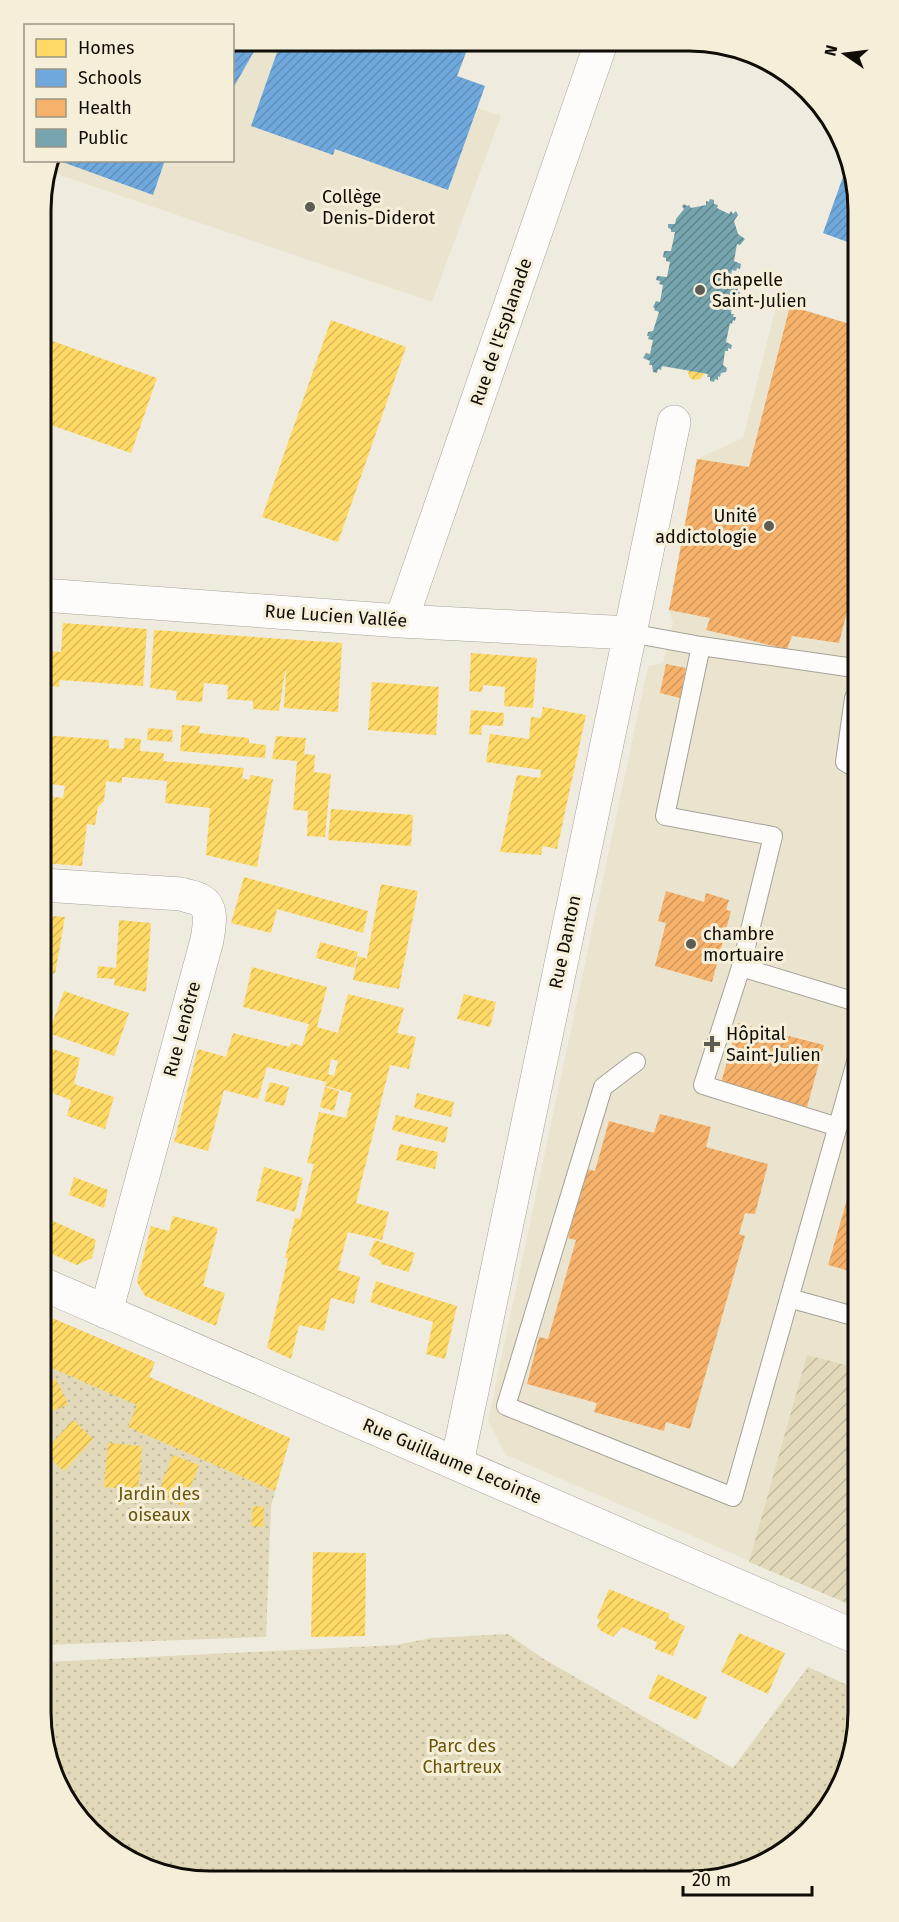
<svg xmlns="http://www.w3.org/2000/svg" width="899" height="1922" font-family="'Fira Sans',sans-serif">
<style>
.built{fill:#eae4ce}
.park{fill:url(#park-dots)}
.garden{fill:url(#garden-furrows)}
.homes{fill:url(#homes-hatch);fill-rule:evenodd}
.schools{fill:url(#schools-hatch)}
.health{fill:url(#health-hatch)}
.public{fill:url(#public-hatch)}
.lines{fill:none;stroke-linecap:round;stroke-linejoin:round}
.lane-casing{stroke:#a4a298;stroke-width:20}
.street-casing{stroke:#a4a298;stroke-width:34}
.lane{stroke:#fdfcfa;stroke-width:18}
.street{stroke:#fdfcfa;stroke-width:33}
.poi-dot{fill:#5e5b52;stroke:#f5efd9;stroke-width:2}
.labels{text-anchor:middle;stroke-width:6;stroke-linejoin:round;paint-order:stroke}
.poi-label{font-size:18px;fill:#100d06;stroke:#f5efd9;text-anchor:start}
.street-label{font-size:18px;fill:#100d06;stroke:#f5efd9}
.park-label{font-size:18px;fill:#69560a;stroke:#f5efd9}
.rim{fill:none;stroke:#100d06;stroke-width:3}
</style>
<defs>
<pattern id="park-dots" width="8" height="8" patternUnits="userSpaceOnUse" patternTransform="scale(1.5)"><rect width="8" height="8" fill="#e1d9b9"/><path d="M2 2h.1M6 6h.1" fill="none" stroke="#c0b99e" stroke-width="1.8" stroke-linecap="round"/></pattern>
<pattern id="garden-furrows" width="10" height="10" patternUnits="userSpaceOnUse" patternTransform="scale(1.5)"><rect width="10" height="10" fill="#e1d9b9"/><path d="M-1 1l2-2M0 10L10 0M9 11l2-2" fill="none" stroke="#c0b99e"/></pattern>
<pattern id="homes-hatch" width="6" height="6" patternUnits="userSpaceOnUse" patternTransform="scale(1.5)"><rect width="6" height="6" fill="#ffd966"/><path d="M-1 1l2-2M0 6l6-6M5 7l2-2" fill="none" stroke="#dab957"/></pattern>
<pattern id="schools-hatch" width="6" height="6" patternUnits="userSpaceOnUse" patternTransform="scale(1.5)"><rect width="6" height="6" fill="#6fa8dc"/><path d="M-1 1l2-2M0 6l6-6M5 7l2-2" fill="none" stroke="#5f8fbb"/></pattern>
<pattern id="health-hatch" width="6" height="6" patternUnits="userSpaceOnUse" patternTransform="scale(1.5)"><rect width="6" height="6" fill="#f6b26b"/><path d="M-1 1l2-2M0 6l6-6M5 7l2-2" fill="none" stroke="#d2985b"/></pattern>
<pattern id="public-hatch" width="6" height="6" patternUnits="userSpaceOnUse" patternTransform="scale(1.5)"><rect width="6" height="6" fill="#76a5af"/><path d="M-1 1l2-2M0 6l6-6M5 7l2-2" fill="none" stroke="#5f858c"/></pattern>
</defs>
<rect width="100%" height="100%" fill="#efecdf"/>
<path class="built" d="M 233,41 L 470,42 L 458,76 L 485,86 L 478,108 L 501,116 L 432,302 L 48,171 L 51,161 L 232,160 Z
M 777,302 L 853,325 L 858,1608 L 506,1455 L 488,1421 L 648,666 L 663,663 L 673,623 L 669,610 L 697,459 L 743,438 Z"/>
<path class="park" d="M 45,1315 L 155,1362 L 149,1377 L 290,1438 L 271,1506 L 266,1637 L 46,1645 Z
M 508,1634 L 542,1658 L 733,1768 L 808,1667 L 858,1690 L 858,1723 L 823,1815 L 783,1853 L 733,1876 L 178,1878 L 98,1839 L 46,1756 L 46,1662 L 396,1645 L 431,1638 Z"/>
<path class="garden" d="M 807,1355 L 857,1368 L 858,1608 L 749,1562 Z"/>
<path class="homes" d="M 331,320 L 406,347 L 338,542 L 262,517 Z
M 41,337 L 157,378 L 131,453 L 42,422 Z
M 688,370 L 705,373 L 700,379 L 694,380 L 689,377 Z
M 63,623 L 147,629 L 143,686 L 60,680 L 59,687 L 43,685 L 42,651 L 61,652 Z
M 154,630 L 342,643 L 338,712 L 284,708 L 286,671 L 285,671 L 279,711 L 253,709 L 253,701 L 227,699 L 228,685 L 204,683 L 202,702 L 176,700 L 177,691 L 150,688 Z
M 471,653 L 537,658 L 533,708 L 504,706 L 505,687 L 483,685 L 482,692 L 469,691 Z
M 372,682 L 439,687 L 436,735 L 368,730 Z
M 543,707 L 586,715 L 557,849 L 543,846 L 541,855 L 500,852 L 517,775 L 540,778 L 541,770 L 486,762 L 490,734 L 529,739 L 531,717 L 541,718 Z
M 471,710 L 504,713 L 503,726 L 482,725 L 481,735 L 469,734 Z
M 182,725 L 200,726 L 199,733 L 249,738 L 249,743 L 266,745 L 265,758 L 180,751 Z
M 148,728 L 173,730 L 172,742 L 147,740 Z
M 43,735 L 109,740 L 109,748 L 123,749 L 125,738 L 141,739 L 140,751 L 164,753 L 163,761 L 244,768 L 242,778 L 249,780 L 251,775 L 273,779 L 257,867 L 206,855 L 210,808 L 165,803 L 167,781 L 122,777 L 122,783 L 106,781 L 104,801 L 98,807 L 95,825 L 87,824 L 82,866 L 43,863 L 43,795 L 63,798 L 65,786 L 43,783 L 43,769 L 49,765 L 43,765 Z
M 276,736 L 306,738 L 304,754 L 315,755 L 314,772 L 331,774 L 325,837 L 307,836 L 308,811 L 293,810 L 297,761 L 272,759 Z
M 331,809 L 413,815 L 411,846 L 328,840 Z
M 244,877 L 368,911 L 363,933 L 277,909 L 271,933 L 231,923 Z
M 381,884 L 418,891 L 399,989 L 353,980 L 358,956 L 368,959 L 367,957 Z
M 43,915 L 65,917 L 55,974 L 44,971 Z
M 119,920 L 151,923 L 146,992 L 114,985 L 115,979 L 97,978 L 98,966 L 116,968 Z
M 320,942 L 358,952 L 354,968 L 316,958 Z
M 252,967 L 327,987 L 317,1027 L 338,1033 L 348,994 L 404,1008 L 397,1033 L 416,1037 L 409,1069 L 390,1065 L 356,1203 L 389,1212 L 382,1240 L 348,1232 L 338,1270 L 360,1277 L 354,1304 L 331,1298 L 324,1331 L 299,1325 L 291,1359 L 267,1348 L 288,1258 L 285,1258 L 295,1218 L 300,1219 L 314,1164 L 307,1163 L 319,1112 L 346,1118 L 352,1093 L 325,1086 L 326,1082 L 267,1067 L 258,1099 L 224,1090 L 208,1151 L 174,1142 L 198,1049 L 226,1057 L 233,1033 L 290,1047 L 291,1043 L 302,1046 L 309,1024 L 243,1007 ZM 331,1059 L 338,1061 L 334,1076 L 328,1074 Z
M 64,991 L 129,1013 L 114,1056 L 51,1034 L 47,1047 L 80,1058 L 74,1084 L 114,1097 L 105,1129 L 67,1116 L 71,1100 L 44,1090 L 44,1008 L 53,1011 L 50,1024 L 52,1024 Z
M 464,994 L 496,1002 L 490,1027 L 457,1019 Z
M 270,1082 L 289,1087 L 284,1106 L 264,1101 Z
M 325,1087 L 339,1091 L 334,1111 L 320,1107 Z
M 417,1093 L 454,1102 L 451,1117 L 414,1108 Z
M 396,1115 L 448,1127 L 445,1143 L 392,1130 Z
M 400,1144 L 438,1152 L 435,1169 L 396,1160 Z
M 264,1167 L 303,1178 L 295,1212 L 256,1201 Z
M 74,1177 L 108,1190 L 104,1208 L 69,1195 Z
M 173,1216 L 218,1228 L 203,1286 L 225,1293 L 216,1326 L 145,1296 L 137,1282 L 151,1226 L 169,1231 Z
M 44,1217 L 96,1240 L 92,1258 L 77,1265 L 45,1251 Z
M 375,1240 L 415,1253 L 409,1272 L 381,1264 L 381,1261 L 369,1255 Z
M 376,1281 L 457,1306 L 445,1359 L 426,1354 L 433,1322 L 370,1302 Z
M 45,1315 L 155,1362 L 149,1377 L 290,1438 L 275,1491 L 128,1427 L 137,1405 L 45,1365 Z
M 56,1379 L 68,1404 L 45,1415 L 45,1384 Z
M 73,1420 L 93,1439 L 64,1471 L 45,1454 L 45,1451 Z
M 108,1443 L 142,1446 L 138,1490 L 104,1487 Z
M 173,1455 L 199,1465 L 183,1506 L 157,1496 Z
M 253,1506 L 264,1507 L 263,1527 L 251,1526 Z
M 313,1552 L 366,1553 L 365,1636 L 311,1637 Z
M 609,1589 L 670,1614 L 668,1618 L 685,1626 L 673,1656 L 655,1649 L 657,1642 L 622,1627 L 613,1637 L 601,1631 L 597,1626 L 600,1620 L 597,1618 Z
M 739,1633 L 785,1653 L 768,1694 L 721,1672 Z
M 658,1674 L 707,1697 L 697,1720 L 648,1698 Z"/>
<path class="schools" d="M 232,41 L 260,41 L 232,90 Z
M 281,41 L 360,41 L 371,46 L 373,42 L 470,42 L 457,76 L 485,86 L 448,190 L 335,149 L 333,155 L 251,126 Z
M 57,160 L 165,160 L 153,195 Z
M 849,160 L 853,166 L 853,244 L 823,233 Z"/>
<path class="health" d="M 790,306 L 853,325 L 854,584 L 839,643 L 792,636 L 787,649 L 706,630 L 710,618 L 669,610 L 697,459 L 749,467 Z
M 666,664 L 686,668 L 680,698 L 660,693 Z
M 666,891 L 704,902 L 706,893 L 729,900 L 726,910 L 731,911 L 712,982 L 655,966 L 666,923 L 658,921 Z
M 738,1023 L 824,1045 L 807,1107 L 721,1083 Z
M 660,1114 L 711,1127 L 706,1147 L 768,1164 L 755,1214 L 745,1213 L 739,1234 L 745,1236 L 690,1429 L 666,1422 L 664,1431 L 594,1412 L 597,1403 L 527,1384 L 539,1337 L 548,1339 L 576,1240 L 568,1238 L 586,1169 L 595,1171 L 609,1121 L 654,1133 Z
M 856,1169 L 857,1273 L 828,1265 Z"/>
<path class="public" d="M 710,199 L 714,200 L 714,204 L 718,205 L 717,208 L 729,214 L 731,211 L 733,214 L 736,211 L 738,215 L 734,221 L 738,234 L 745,239 L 740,245 L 737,244 L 734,261 L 741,264 L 740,269 L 737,268 L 736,271 L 732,270 L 729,287 L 738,288 L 737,292 L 740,292 L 739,295 L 737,294 L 736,297 L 733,296 L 731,314 L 734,314 L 733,317 L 736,317 L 735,321 L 733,320 L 732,324 L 730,323 L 726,342 L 732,345 L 731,349 L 728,348 L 728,351 L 725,351 L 723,365 L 727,368 L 726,372 L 721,373 L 720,377 L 718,376 L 718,380 L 715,379 L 714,382 L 710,381 L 710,377 L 707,377 L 708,374 L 662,366 L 661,370 L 658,369 L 657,373 L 653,372 L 652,365 L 649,365 L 650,361 L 643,358 L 646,353 L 650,354 L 653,340 L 648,339 L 649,336 L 647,336 L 648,332 L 653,331 L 659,312 L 654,310 L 655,308 L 653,307 L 656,301 L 660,302 L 663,285 L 659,284 L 660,281 L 656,280 L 657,276 L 667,277 L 670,262 L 666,261 L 666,258 L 663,257 L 664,251 L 671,251 L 675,232 L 671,232 L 671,229 L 668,228 L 668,224 L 675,224 L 676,219 L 684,209 L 682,206 L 684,204 L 687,206 L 689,205 L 691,208 L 706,205 L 706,201 L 709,202 Z"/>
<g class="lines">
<defs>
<path id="lane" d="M 630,633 L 701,646 L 854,668
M 701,646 L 665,816 L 773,836 L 741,967
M 854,698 L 845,762 L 855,768
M 636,1062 L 603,1087 L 506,1406 L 733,1497 L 856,1062
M 838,1127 L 703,1085 L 741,967 L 856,1002
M 789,1298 L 857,1317"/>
<path id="street" d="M 42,595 L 401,621 L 630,633
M 401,621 L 601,43
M 43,885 L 181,894 C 186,896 195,897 200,900 C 214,908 209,926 207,940 L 106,1312
M 45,1285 L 858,1638
M 457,1463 L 674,422"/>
</defs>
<use href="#lane" class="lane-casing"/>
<use href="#street" class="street-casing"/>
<use href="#lane" class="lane"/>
<use href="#street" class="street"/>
</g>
<g class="poi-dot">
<circle cx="310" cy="207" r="6"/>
<circle cx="700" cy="290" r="6"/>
<circle cx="769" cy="526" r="6"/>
<circle cx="691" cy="944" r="6"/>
<path d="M709 1035h6v6h6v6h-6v6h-6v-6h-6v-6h6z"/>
</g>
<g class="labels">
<g class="poi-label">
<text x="322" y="203">Collège<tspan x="322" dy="21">Denis-Diderot</tspan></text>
<text x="712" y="286">Chapelle<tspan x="712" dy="21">Saint-Julien</tspan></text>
<text x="757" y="522" text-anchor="end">Unité<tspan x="757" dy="21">addictologie</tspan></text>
<text x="703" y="940">chambre<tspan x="703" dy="21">mortuaire</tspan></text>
<text x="726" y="1040">Hôpital<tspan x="726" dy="21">Saint-Julien</tspan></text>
</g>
<g class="street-label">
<text transform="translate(501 332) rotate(-71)" y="6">Rue de l'Esplanade</text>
<text transform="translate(336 616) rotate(4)" y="6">Rue Lucien Vallée</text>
<text transform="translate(565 942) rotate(-78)" y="6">Rue Danton</text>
<text transform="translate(182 1029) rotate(-75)" y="6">Rue Lenôtre</text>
<text transform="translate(452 1461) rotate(23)" y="6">Rue Guillaume Lecointe</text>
</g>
<g class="park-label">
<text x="159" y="1500">Jardin des<tspan x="159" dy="21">oiseaux</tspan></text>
<text x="462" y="1752">Parc des<tspan x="462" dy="21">Chartreux</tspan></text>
</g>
</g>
<path d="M0 0H899V1922H0ZM210 51H689A159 159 0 0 1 848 210V1712A159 159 0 0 1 689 1871H210A159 159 0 0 1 51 1712V210A159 159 0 0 1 210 51Z" fill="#f5efd9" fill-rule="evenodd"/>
<path class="rim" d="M210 51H689A159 159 0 0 1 848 210V1712A159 159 0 0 1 689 1871H210A159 159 0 0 1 51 1712V210A159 159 0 0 1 210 51Z"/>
<rect x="24" y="24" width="210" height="138" fill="#f5efd9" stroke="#999585" stroke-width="1.5"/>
<rect x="36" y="39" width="30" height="18" fill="#ffd966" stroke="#999585" stroke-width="1.5"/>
<text x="78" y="54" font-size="18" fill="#100d06">Homes</text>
<rect x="36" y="69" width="30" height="18" fill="#6fa8dc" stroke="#999585" stroke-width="1.5"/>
<text x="78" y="84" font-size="18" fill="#100d06">Schools</text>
<rect x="36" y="99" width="30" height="18" fill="#f6b26b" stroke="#999585" stroke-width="1.5"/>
<text x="78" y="114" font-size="18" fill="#100d06">Health</text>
<rect x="36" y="129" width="30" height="18" fill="#76a5af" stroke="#999585" stroke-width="1.5"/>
<text x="78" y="144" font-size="18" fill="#100d06">Public</text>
<g transform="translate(845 54) rotate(284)" stroke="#f5efd9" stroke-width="4.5" paint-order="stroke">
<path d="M0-4.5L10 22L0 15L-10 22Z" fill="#100d06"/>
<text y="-9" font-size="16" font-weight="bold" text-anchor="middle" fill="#100d06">N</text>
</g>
<path d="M683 1886v9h129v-9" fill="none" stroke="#100d06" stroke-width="3"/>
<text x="692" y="1886" font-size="18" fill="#100d06" stroke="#f5efd9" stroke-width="4.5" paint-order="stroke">20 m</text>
</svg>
